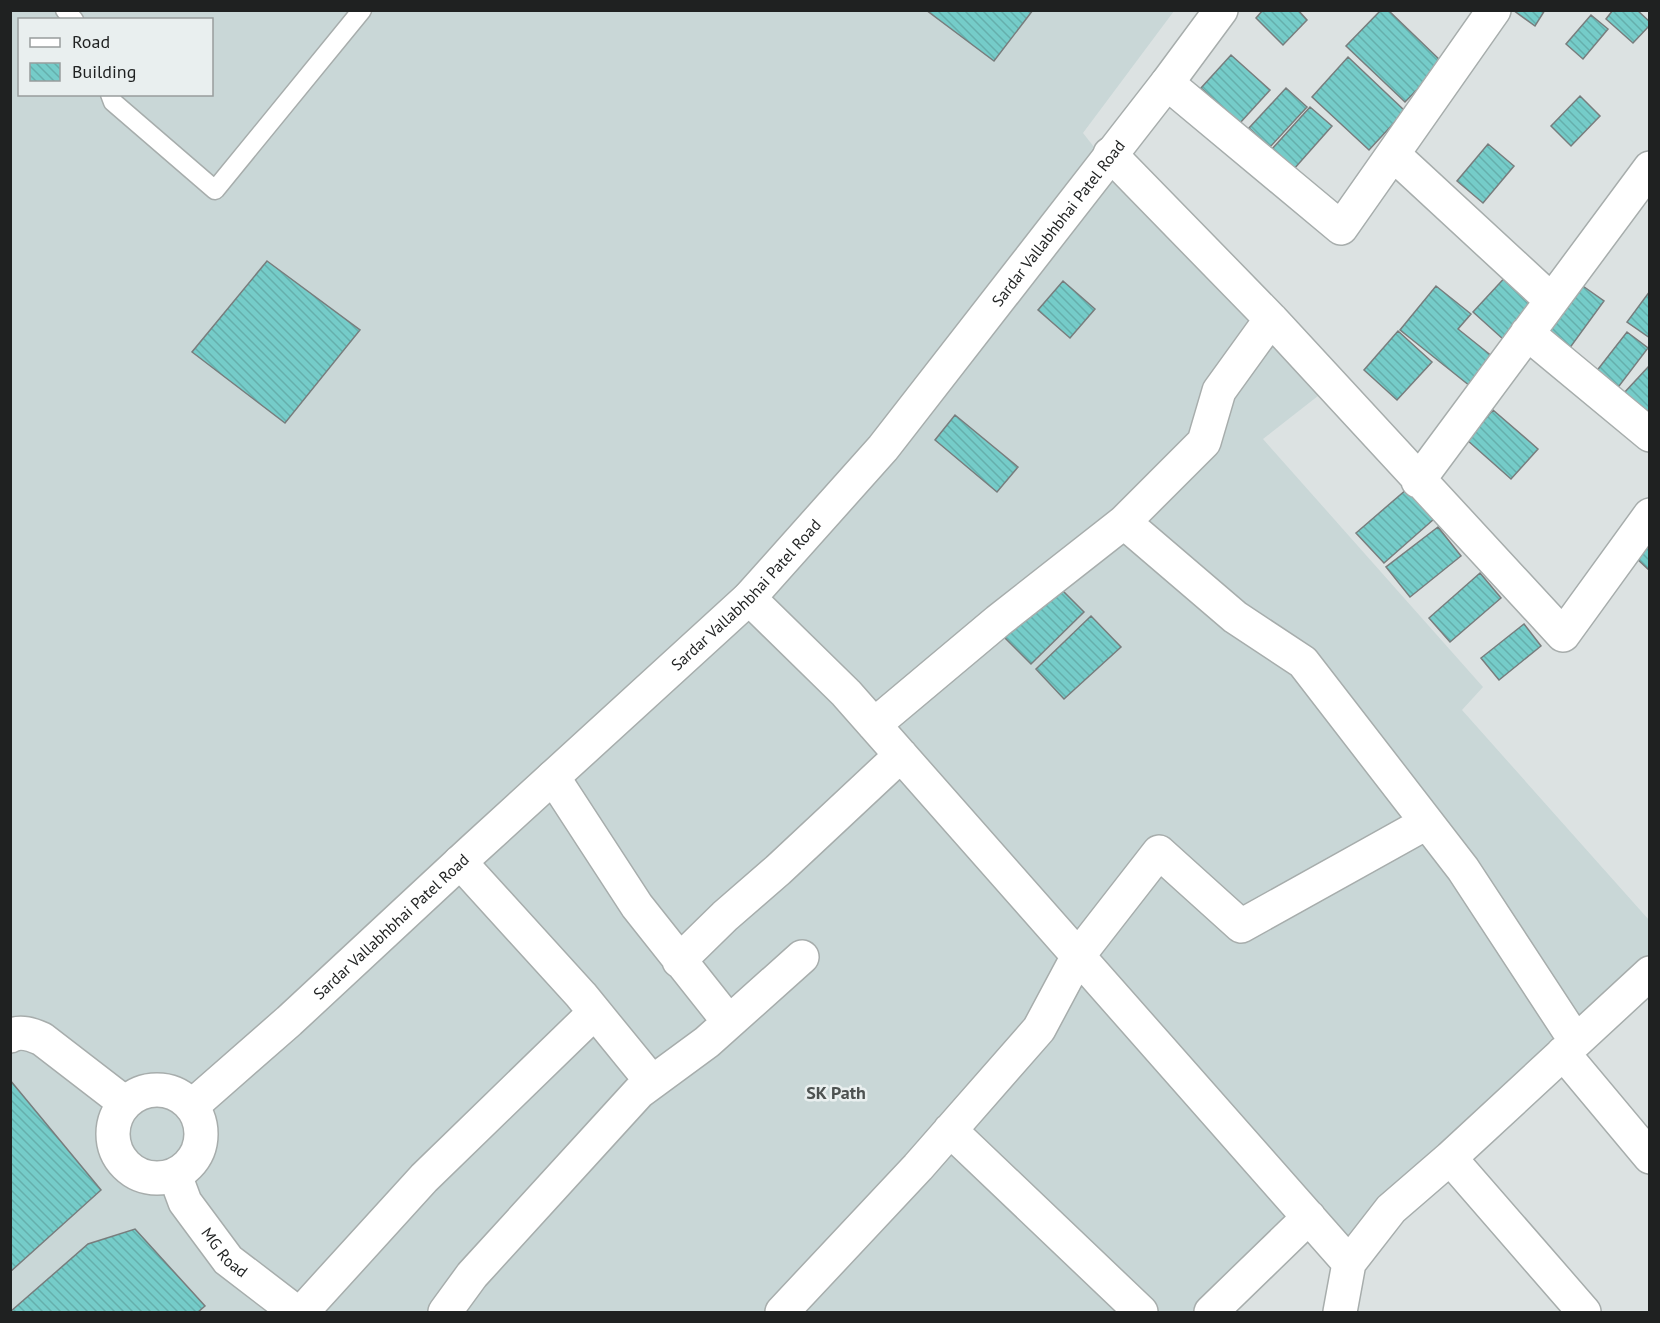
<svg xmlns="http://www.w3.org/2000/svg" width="1660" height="1323" font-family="'PT Sans',sans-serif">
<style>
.built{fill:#c9d7d7;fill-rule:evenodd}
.building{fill:url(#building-back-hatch);stroke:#787d7d;stroke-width:1.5}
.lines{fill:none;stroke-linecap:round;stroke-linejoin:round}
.service-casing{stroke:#a7adac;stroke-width:21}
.minor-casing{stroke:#a7adac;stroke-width:36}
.tertiary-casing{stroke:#a7adac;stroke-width:36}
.service{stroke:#fff;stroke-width:18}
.minor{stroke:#fff;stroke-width:33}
.tertiary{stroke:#fff;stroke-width:33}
.labels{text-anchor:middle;stroke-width:5;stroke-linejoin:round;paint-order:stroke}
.street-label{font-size:16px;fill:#1f2121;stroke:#e9efef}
.neighbourhood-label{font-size:18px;font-weight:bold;fill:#4d5251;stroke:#e9efef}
</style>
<defs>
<pattern id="building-back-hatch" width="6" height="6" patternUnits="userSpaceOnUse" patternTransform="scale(1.5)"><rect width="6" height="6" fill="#75ccc9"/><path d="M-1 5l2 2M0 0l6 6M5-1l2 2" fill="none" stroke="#65afac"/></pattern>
</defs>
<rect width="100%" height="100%" fill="#dce2e2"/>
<path class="built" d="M 10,11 L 1174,11 L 1083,133 L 1116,175 L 1323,392 L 1263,439 L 1483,687 L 1462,710 L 1649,920 L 1649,960 L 1343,1240 L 1309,1204 L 1194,1312 L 11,1312 ZM 20,20 L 212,20 L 212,94 L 20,94 Z"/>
<path class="building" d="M 926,10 L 1033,10 L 994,61 Z
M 1263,10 L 1298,10 L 1307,20 L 1283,45 L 1256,18 Z
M 1381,10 L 1388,10 L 1443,63 L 1405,102 L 1346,46 Z
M 1513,10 L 1545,10 L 1535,26 Z
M 1613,10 L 1637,10 L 1650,22 L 1650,25 L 1633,43 L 1606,19 Z
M 1591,15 L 1608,29 L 1583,59 L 1566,44 Z
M 1231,55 L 1270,90 L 1240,123 L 1201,88 Z
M 1348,57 L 1405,111 L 1369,150 L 1312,97 Z
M 1286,88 L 1307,107 L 1270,147 L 1249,128 Z
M 1580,96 L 1600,116 L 1571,146 L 1551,126 Z
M 1310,107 L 1332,126 L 1294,169 L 1272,149 Z
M 1488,144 L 1514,166 L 1483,203 L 1457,181 Z
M 267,261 L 360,330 L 285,423 L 192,352 Z
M 1510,272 L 1540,300 L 1503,339 L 1473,312 Z
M 1063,281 L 1095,309 L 1070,338 L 1038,310 Z
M 1580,284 L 1604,301 L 1569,349 L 1545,331 Z
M 1436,286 L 1471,314 L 1458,329 L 1498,361 L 1475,390 L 1400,330 Z
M 1650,291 L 1650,338 L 1627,322 Z
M 1398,331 L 1432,362 L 1397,400 L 1364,370 Z
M 1627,332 L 1648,348 L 1613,394 L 1592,377 Z
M 1650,365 L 1650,415 L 1624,393 Z
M 1493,410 L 1538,449 L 1511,479 L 1467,440 Z
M 955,415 L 1018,467 L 997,492 L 935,440 Z
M 1407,489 L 1434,519 L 1384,563 L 1356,533 Z
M 1438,527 L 1461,556 L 1410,597 L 1386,567 Z
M 1650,541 L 1650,571 L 1635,557 Z
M 1480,573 L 1501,598 L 1450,642 L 1429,618 Z
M 1055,583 L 1084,612 L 1031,664 L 1002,635 Z
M 1091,616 L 1121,647 L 1064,699 L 1036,669 Z
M 1524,624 L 1541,646 L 1499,680 L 1481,658 Z
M 10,1080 L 101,1190 L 10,1272 Z
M 135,1229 L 205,1306 L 198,1312 L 10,1312 L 88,1244 Z"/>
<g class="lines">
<defs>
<path id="service" d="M 65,10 L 74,20
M 110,94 L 113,102 L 215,190 L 362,10"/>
<path id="minor" d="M 1167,83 L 1341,228 L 1494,10
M 1110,154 L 1271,319 L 1563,635 L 1650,515
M 1393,154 L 1551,300
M 1527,333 L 1650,435
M 1418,481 L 1650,168
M 1124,522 L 1235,617 L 1303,662 L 1463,869 L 1575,1040
M 749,598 L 846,693 L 1349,1263
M 874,725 L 998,621 L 1124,522 L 1204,442 L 1219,391 L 1271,319
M 553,777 L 637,906 L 729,1022
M 460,862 L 581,995 L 652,1082
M 679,961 L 725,916 L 778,870 L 901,755
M 10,1036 C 20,1030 33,1035 42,1039 L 125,1103
M 1563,1053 L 1650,1157
M 950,1130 L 1141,1312
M 1450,1158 L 1584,1312
M 302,1312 L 424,1178 L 595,1012
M 445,1312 L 472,1275 L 639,1092 L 707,1042 L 802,957
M 782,1312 L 918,1167 L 1039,1029 L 1078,956 L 1159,852 L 1241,926 L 1426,823
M 1211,1312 L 1309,1217
M 1340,1312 L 1349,1263 L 1391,1209 L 1450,1158 L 1650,973"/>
<g id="tertiary">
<circle cx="157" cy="1134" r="44"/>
<path id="s1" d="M 192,1106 L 289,1021 L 472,851 L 749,598 L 883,448 L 1167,83 L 1221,10"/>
<path id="s2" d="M 175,1175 L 185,1202 L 228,1260 L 296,1312"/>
</g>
</defs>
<use href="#service" class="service-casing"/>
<use href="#minor" class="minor-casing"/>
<use href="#tertiary" class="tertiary-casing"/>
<use href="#service" class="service"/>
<use href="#minor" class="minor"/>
<use href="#tertiary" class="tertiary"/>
</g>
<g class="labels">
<g class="street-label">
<text dy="6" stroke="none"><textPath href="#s1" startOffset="1240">Sardar Vallabhbhai Patel Road</textPath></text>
<text dy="6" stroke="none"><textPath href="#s1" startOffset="754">Sardar Vallabhbhai Patel Road</textPath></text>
<text dy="6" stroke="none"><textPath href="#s1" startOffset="268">Sardar Vallabhbhai Patel Road</textPath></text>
<text dy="6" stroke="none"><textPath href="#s2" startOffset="93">MG Road</textPath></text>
</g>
<g class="neighbourhood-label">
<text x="836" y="1099">SK Path</text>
</g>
</g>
<rect width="1660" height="1323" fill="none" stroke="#1f2121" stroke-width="24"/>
<rect x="18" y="18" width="195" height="78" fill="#e9efef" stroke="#989d9d" stroke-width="1.5"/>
<rect x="30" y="38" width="30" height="9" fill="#ffffff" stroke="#989d9d" stroke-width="1.5"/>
<text x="72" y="48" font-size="18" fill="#1f2121">Road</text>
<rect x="30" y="63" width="30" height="18" fill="url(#building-back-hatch)" stroke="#989d9d" stroke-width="1.5"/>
<text x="72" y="78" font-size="18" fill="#1f2121">Building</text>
</svg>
